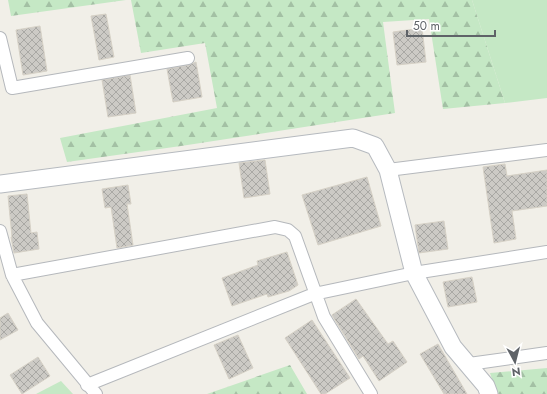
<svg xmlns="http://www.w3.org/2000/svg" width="547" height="394" font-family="Jost,sans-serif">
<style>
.green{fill:#c5e8c5}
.forest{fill:url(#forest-firs)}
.building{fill:url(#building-cross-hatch);stroke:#d6d1c6}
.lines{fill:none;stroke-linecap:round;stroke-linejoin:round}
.street-casing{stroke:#b5b8bc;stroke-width:14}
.secondary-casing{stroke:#b6babf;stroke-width:19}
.street{stroke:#fff;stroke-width:12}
.secondary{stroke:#fff;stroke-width:17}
</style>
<defs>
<pattern id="forest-firs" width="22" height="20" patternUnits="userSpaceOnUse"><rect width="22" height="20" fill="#c5e8c5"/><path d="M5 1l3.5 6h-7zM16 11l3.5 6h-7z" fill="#a3c0a4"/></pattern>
<pattern id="building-cross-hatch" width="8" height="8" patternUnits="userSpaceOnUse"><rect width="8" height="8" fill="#cccac5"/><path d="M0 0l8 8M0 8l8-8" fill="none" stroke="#a9a8a4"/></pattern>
</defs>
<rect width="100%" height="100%" fill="#f1efe8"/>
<path class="green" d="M 472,0 L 547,0 L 547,98 L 505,103 Z
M 61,381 L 73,394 L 36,394 Z"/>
<path class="forest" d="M 8,0 L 126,0 L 11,16 Z
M 131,0 L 472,0 L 505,103 L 443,109 L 429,19 L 383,22 L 395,113 L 181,146 L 67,162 L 60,138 L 217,108 L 205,43 L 141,53 Z
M 290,365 L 307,394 L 207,394 Z
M 547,368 L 547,394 L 497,394 L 490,373 Z"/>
<path class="building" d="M 106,14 L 114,57 L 99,60 L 91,16 Z
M 40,26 L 47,71 L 23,75 L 16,30 Z
M 422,28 L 426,62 L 397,65 L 393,32 Z
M 196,62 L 202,97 L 173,102 L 167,69 L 189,65 Z
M 130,75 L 136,113 L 108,117 L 102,80 Z
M 265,160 L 270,194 L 244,198 L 239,163 Z
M 505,164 L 507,176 L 547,170 L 547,206 L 512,211 L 516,239 L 494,243 L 483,167 Z
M 367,177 L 381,226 L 318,245 L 302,195 Z
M 128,185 L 131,204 L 127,204 L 133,245 L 117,248 L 111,207 L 105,208 L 102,189 Z
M 27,194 L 31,233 L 37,232 L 39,249 L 14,253 L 11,237 L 12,237 L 8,196 Z
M 444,221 L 448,249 L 419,253 L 415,225 Z
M 287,252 L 298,285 L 289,291 L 268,297 L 267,294 L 232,306 L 222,278 L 258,265 L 257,261 Z
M 472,277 L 477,302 L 448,307 L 443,282 Z
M 356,299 L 388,344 L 393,341 L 407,362 L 379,381 L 363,356 L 359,359 L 332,315 Z
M 8,313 L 18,330 L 0,340 L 0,318 Z
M 312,320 L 350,378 L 325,394 L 321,394 L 285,338 Z
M 238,335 L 253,368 L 229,379 L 214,345 Z
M 438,344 L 467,394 L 444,394 L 420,354 Z
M 38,357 L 50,376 L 22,394 L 10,375 Z"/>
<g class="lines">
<defs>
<path id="street" d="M 0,38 L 12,88 L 188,58
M 388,170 L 547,150
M 0,231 L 12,275 L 37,323 L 96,394
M 12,275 L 275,227 L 288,230 L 295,236 L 324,317 L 371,394
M 469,364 L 547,353
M 87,385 L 314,294 L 414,273 L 547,252"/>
<path id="secondary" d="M 0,184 L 353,138 L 375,146 L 388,170 L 414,273 L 453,347 L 486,386 L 489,394"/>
</defs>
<use href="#street" class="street-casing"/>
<use href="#secondary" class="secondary-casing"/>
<use href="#street" class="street"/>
<use href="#secondary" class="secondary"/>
</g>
<g transform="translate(515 362) rotate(173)" stroke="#ffffff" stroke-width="3" paint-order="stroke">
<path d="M0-3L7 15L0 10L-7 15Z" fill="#5f6368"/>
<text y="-6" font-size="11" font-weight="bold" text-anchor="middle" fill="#5f6368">N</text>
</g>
<path d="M407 30v6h88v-6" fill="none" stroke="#5f6368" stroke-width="2"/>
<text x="413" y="30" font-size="12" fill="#5f6368" stroke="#ffffff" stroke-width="3" paint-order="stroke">50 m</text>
</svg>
